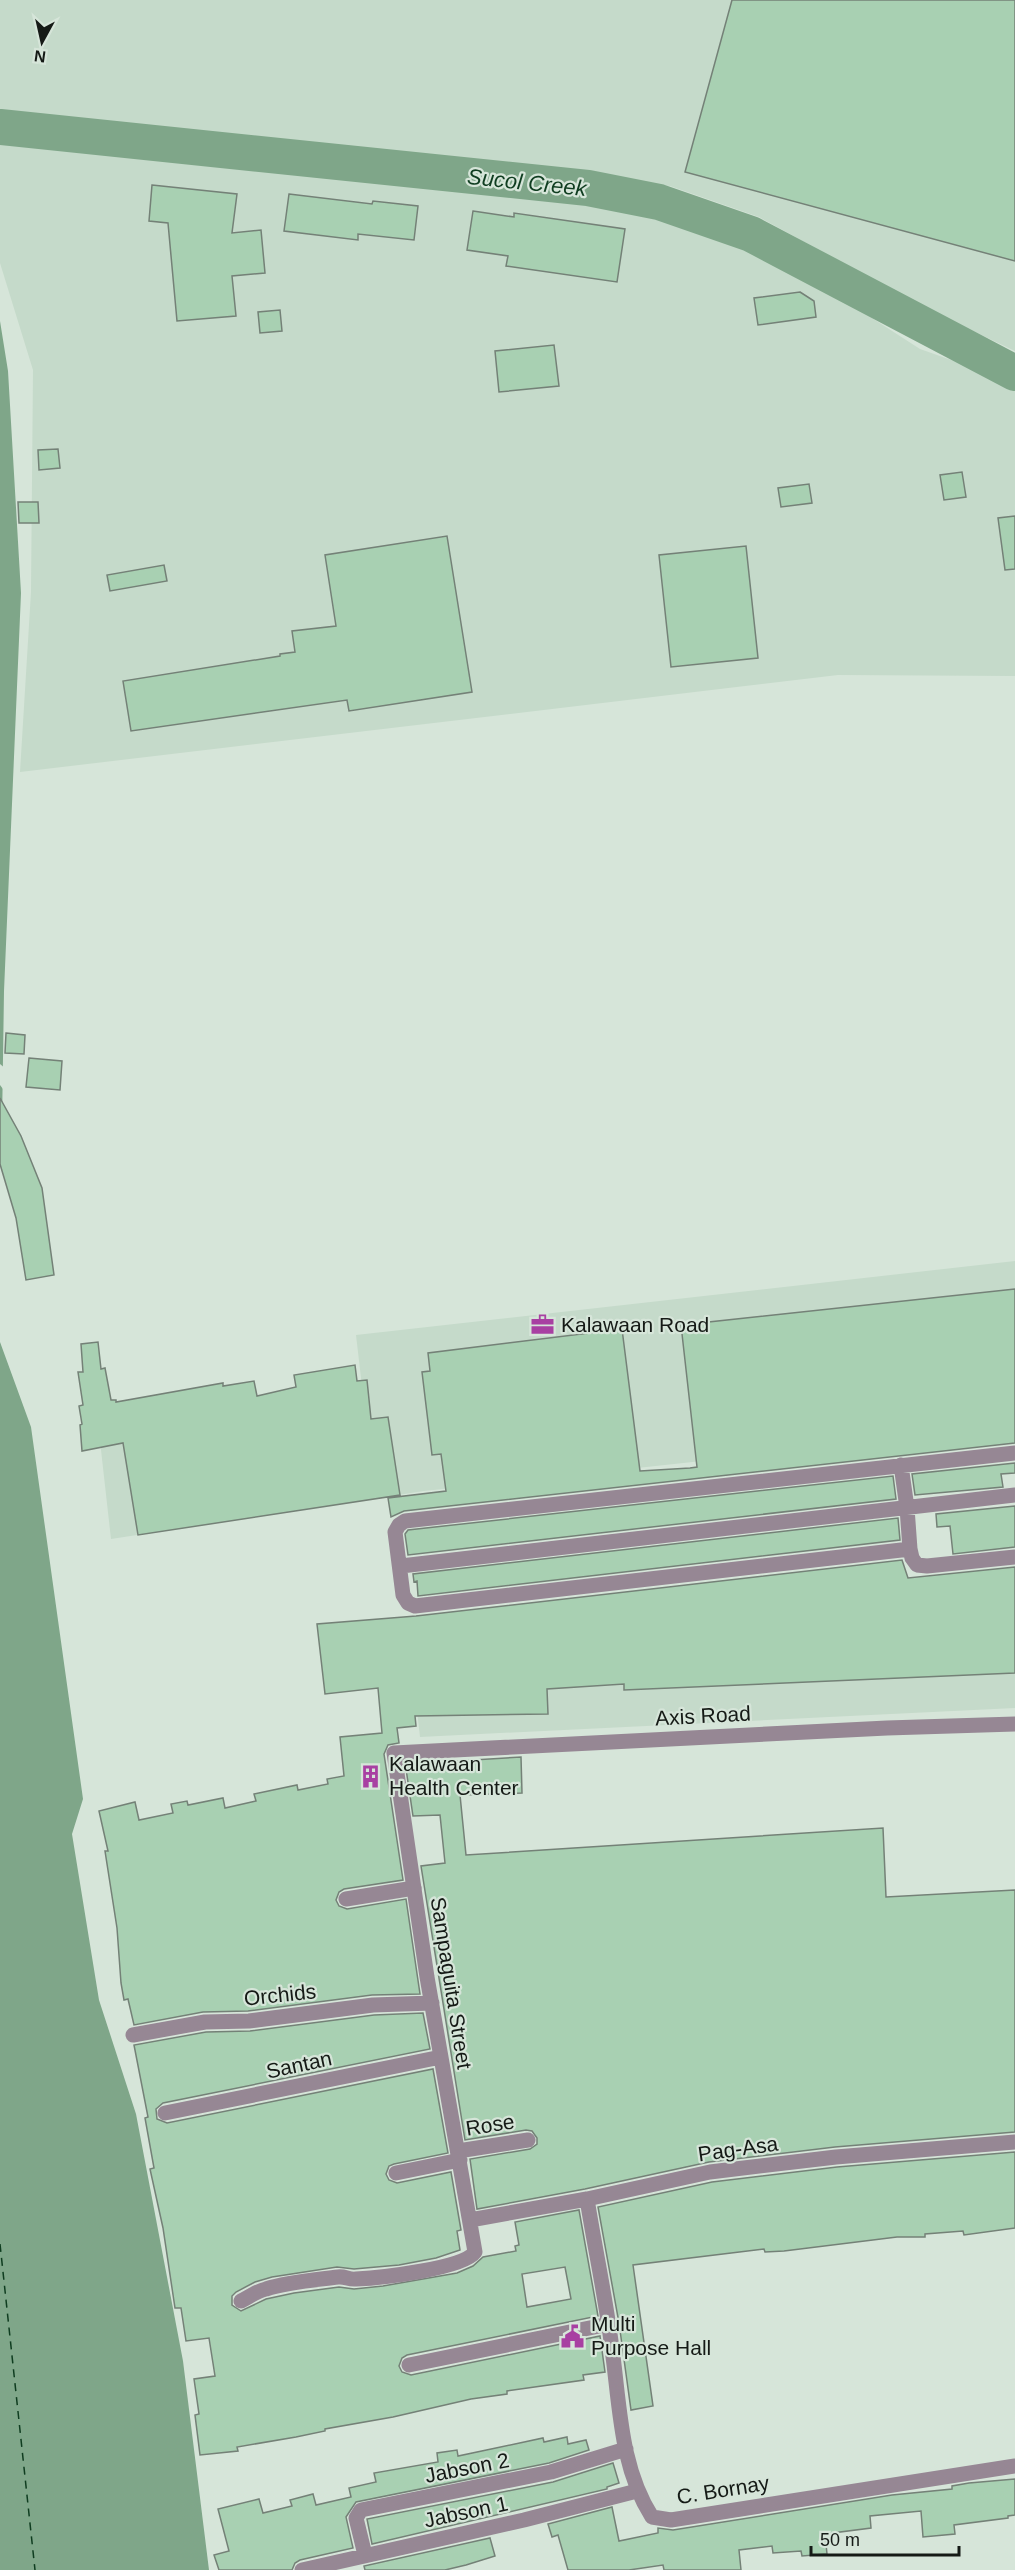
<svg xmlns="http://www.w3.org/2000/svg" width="1015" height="2570" font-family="Helvetica,sans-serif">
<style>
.built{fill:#c5daca}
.water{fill:#7fa689}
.pier{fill:#d6e5d9}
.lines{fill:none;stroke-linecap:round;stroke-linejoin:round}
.river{stroke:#7fa689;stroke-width:36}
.ferry{stroke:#0f3d20;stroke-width:1.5;stroke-dasharray:8 6;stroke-linecap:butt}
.building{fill:#a8d0b2;stroke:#748177;stroke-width:1.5;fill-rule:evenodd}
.pedestrian{stroke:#968794;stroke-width:15}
.minor{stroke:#968794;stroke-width:15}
.labels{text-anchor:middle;stroke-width:4.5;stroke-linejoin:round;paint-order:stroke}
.poi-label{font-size:21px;fill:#151a16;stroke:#d6e5d9;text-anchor:start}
.street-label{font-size:21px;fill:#151a16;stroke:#d6e5d9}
.water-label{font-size:22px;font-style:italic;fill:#0f3d20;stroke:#d6e5d9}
</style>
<rect width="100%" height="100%" fill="#d6e5d9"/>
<path class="built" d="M 0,0 L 1015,0 L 1015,351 L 929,310 L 759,217 L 670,186 L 0,110 Z
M 0,136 L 423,180 L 672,219 L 799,271 L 920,349 L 991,374 L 1015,379 L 1015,676 L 838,675 L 20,772 L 31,592 L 33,370 L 0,263 Z
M 1015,1261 L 1015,1427 L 424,1491 L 111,1539 L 100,1441 L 363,1395 L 356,1335 Z
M 1015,1598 L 1015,1708 L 420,1737 L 408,1631 Z"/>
<path class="water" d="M 0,321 L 8,371 L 21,593 L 4,991 L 2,1125 L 0,1138 Z
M 0,1342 L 31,1427 L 83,1799 L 72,1834 L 99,2000 L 136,2114 L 183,2361 L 209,2570 L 0,2570 Z"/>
<path class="pier" d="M 0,1064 L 6,1069 L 6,1093 L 0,1085 Z"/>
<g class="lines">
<path class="river" d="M 0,127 L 588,188 L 659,202 L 751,234 L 1015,373"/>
<path class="ferry" d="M 0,2244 L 35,2570"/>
</g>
<path class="building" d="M 732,0 L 1015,0 L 1015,261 L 685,172 Z
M 152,185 L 237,194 L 232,233 L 261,230 L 265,273 L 232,276 L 236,316 L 177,321 L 168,223 L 149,221 Z
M 289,194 L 372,204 L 373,201 L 418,206 L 414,240 L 358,234 L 358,240 L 284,231 Z
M 473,211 L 514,217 L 514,213 L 625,229 L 617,282 L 506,266 L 508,256 L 467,250 Z
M 800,292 L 814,301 L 816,317 L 758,325 L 754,298 Z
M 280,310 L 282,331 L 260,333 L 258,312 Z
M 554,345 L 559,386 L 499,392 L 495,351 Z
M 58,449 L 60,468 L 39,470 L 38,450 Z
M 962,472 L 966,497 L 944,500 L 940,475 Z
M 809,484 L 812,503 L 781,507 L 778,488 Z
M 18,502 L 38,502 L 39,523 L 19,523 Z
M 1015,516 L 1015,569 L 1005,570 L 998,518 Z
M 447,536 L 472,692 L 349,711 L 347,700 L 131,731 L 123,681 L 280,656 L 280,654 L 295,652 L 292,631 L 336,626 L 325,555 Z
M 746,546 L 758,658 L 671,667 L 659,555 Z
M 164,565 L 167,581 L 110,591 L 107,575 Z
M 6,1033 L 25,1035 L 24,1054 L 5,1053 Z
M 29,1058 L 62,1061 L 60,1090 L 26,1087 Z
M 0,1098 L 21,1136 L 42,1188 L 54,1275 L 26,1280 L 16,1218 L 0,1164 Z
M 1015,1289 L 1015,1443 L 404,1511 L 391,1517 L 388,1498 L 446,1491 L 441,1454 L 432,1455 L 422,1372 L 430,1371 L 428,1353 L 622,1329 L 640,1471 L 690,1468 L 697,1467 L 681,1325 Z
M 98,1342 L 101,1369 L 105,1368 L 111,1400 L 116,1400 L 116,1402 L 223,1383 L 223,1386 L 254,1381 L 257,1396 L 296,1387 L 294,1375 L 355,1365 L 357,1381 L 367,1380 L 371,1419 L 388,1417 L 400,1495 L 138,1535 L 123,1443 L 82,1451 L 80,1425 L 82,1424 L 79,1406 L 83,1405 L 78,1372 L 83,1372 L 81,1344 Z
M 1015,1463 L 1015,1473 L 1001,1474 L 1003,1487 L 915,1495 L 912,1474 Z
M 893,1476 L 896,1499 L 408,1555 L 405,1534 L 408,1530 Z
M 1015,1506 L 1015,1547 L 953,1554 L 950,1526 L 937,1527 L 936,1514 Z
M 898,1518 L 900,1540 L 418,1596 L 417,1581 L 414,1582 L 413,1574 Z
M 902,1560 L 908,1578 L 1015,1567 L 1015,1673 L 624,1690 L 624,1684 L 547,1689 L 548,1714 L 415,1716 L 416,1726 L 397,1728 L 399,1743 L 388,1745 L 384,1754 L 403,1880 L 344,1889 L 339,1892 L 336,1900 L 339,1906 L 347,1909 L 406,1899 L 420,1994 L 372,1995 L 248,2011 L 203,2012 L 134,2025 L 128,1999 L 124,2000 L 121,1983 L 117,1928 L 105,1851 L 108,1851 L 99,1811 L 135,1802 L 139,1820 L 173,1813 L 171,1804 L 187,1801 L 188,1805 L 223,1798 L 225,1808 L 256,1801 L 254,1794 L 297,1785 L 298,1790 L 328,1784 L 327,1779 L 344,1776 L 340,1737 L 382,1733 L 378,1688 L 325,1694 L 317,1624 L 416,1616 Z
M 521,1757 L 522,1793 L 460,1795 L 466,1855 L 883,1828 L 886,1897 L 1015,1890 L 1015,2132 L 835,2147 L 709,2162 L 585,2189 L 477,2209 L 470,2159 L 530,2149 L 537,2144 L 537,2138 L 532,2131 L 526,2130 L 465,2140 L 421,1866 L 445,1863 L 440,1815 L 413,1816 L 405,1762 L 424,1761 L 424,1763 Z
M 423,2013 L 430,2049 L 163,2103 L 156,2109 L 157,2119 L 167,2123 L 433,2069 L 448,2153 L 394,2164 L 389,2166 L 386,2174 L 389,2180 L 397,2183 L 451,2172 L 461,2230 L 457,2231 L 460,2250 L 436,2258 L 399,2265 L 354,2269 L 337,2267 L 272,2277 L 255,2282 L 236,2292 L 232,2296 L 232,2305 L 241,2311 L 266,2299 L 294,2293 L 339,2287 L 354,2289 L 383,2286 L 457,2273 L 473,2266 L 483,2257 L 516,2251 L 515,2246 L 519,2245 L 515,2222 L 579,2210 L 598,2316 L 407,2355 L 402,2358 L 399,2366 L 402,2372 L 411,2375 L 600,2336 L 605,2372 L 583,2375 L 584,2380 L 507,2391 L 507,2394 L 471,2399 L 393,2417 L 325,2429 L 325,2431 L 296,2437 L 237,2447 L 238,2451 L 200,2455 L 195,2415 L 199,2414 L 194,2379 L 215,2376 L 209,2338 L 186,2341 L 181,2308 L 175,2308 L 163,2228 L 150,2169 L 154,2168 L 145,2118 L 148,2117 L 134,2045 L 206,2032 L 250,2031 L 374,2015 ZM 565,2267 L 571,2299 L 527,2307 L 522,2274 Z
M 1015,2152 L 1015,2228 L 964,2235 L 963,2231 L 925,2234 L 925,2237 L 897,2237 L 784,2251 L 765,2252 L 764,2249 L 633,2265 L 653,2406 L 631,2410 L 619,2323 L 598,2207 L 712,2182 L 837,2167 Z
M 567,2437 L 568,2444 L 586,2440 L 589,2450 L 549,2463 L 356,2502 L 346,2517 L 353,2548 L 300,2560 L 295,2563 L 292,2570 L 219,2570 L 214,2555 L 229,2551 L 218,2509 L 259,2499 L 263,2513 L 292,2506 L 290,2500 L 313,2494 L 316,2505 L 351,2497 L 349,2488 L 376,2482 L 374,2473 L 438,2462 L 437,2453 L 457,2450 L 458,2456 L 543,2438 L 544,2442 Z
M 613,2463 L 619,2483 L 607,2487 L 607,2489 L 372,2544 L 367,2519 L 553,2482 Z
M 1015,2479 L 1015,2515 L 1008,2516 L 1008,2518 L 954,2525 L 955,2534 L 923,2537 L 921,2511 L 870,2516 L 871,2528 L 825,2534 L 827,2554 L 802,2556 L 801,2551 L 773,2553 L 772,2546 L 739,2550 L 741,2570 L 664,2570 L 663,2565 L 629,2570 L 568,2570 L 558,2535 L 552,2537 L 548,2524 L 612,2507 L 619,2541 L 658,2533 L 658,2528 L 673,2530 L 892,2495 L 952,2489 L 952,2486 L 969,2483 Z
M 490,2538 L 495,2556 L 466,2565 L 445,2570 L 365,2570 L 364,2566 Z"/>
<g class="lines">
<path class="pedestrian" d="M 346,1899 L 414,1888
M 458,2151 L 528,2140
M 396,2173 L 460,2160"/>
<path class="minor" d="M 1015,1453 L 405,1521 L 399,1525 L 395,1532 L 403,1595 L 408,1603 L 415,1606 L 910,1549 L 912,1558 L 917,1565 L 927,1566 L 1015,1557
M 901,1465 L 907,1508 L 910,1549
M 401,1566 L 1015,1495
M 133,2035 L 205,2022 L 249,2021 L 373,2005 L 432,2003
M 165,2113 L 441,2057
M 587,2199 C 595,2249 606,2299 612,2349 C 620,2406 620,2467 652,2517 L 671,2520 L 1015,2466
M 470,2220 L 587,2199 L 710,2172 L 836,2157 L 1015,2142
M 241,2301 C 249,2297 257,2291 266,2289 C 288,2282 315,2280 338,2277 C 345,2276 349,2280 356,2279 C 378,2278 463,2269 475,2252 L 427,1977 L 394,1753 L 887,1728 L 1015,1724
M 409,2365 L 609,2324
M 365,2555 L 356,2518 L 361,2510 L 551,2472 L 626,2449
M 302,2570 L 524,2520 L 637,2491"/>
</g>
<defs>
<symbol id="office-bare" viewBox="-9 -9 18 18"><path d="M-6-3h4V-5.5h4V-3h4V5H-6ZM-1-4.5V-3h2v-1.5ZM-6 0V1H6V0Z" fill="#a840a2" stroke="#d6e5d9" stroke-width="2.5" paint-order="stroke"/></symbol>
<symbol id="building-bare" viewBox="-9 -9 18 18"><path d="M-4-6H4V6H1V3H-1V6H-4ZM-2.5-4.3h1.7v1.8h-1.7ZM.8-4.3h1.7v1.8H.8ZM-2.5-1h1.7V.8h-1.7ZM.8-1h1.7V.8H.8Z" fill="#a840a2" stroke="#d6e5d9" stroke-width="2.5" paint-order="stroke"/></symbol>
<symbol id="civic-bare" viewBox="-9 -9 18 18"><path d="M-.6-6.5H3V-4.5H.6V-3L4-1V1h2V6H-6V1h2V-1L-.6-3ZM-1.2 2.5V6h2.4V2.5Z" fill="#a840a2" stroke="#d6e5d9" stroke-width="2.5" paint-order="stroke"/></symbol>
</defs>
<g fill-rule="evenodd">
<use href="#office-bare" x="526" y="1308" width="33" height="33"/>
<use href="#building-bare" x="354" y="1760" width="33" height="33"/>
<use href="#civic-bare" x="556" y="2320" width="33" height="33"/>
</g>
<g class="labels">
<g class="poi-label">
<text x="561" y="1332">Kalawaan Road</text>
<text x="389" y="1771">Kalawaan<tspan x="389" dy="24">Health Center</tspan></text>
<text x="591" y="2331">Multi<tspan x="591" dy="24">Purpose Hall</tspan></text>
</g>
<g class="street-label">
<text transform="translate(703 1716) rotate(-3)" y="7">Axis Road</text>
<text transform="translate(451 1983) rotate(81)" y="7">Sampaguita Street</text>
<text transform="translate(280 1995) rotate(-6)" y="7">Orchids</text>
<text transform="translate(299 2065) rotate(-12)" y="7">Santan</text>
<text transform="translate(490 2125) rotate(-9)" y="7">Rose</text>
<text transform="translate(738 2149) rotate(-8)" y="7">Pag-Asa</text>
<text transform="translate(467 2468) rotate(-11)" y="7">Jabson 2</text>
<text transform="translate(723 2490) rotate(-9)" y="7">C. Bornay</text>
<text transform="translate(466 2512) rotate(-12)" y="7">Jabson 1</text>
</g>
<g class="water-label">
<text transform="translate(527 182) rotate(6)" y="8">Sucol Creek</text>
</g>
</g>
<g transform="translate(42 42) rotate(188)" stroke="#d6e5d9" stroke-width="4.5" paint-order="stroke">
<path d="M0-4.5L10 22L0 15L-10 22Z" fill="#151a16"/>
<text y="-9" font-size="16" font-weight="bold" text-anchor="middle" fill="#151a16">N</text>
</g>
<path d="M811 2546v9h148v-9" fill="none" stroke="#151a16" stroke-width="3"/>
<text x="820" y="2546" font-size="18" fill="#151a16" stroke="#d6e5d9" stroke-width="4.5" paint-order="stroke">50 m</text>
</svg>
